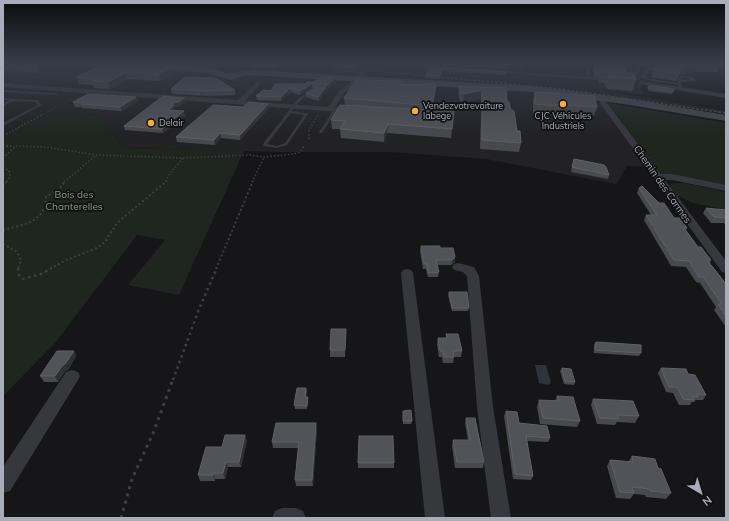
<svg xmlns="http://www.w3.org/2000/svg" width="729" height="521" font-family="Mulish,sans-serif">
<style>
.built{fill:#222225}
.green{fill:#1e261f}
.water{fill:#2c353c}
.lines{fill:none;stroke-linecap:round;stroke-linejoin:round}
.path-far4{stroke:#3d3f44;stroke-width:1;stroke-dasharray:1 1.5;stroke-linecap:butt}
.path-far3{stroke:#3d3f44;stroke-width:1.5;stroke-dasharray:1.5 2;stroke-linecap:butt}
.path-far2{stroke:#3d3f44;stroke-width:2;stroke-dasharray:2 2.5;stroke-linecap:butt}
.path-far1{stroke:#3d3f44;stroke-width:2.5;stroke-dasharray:2.5 3.5;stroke-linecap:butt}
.path{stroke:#3d3f44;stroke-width:3;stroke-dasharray:3 4.5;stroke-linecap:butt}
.service{fill:#37383d;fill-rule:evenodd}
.minor{fill:#37383d;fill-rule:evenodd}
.secondary{fill:#45474d;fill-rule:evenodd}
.rail{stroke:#4a4c52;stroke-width:1.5;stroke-dasharray:2.5 2;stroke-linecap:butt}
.wall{fill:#47494d}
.shaded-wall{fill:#2f3033}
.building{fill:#525359;stroke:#5f6168}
.poi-dot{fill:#f2b134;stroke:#111113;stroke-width:1.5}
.labels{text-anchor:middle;stroke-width:3.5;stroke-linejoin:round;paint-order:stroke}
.far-poi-label{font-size:9px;fill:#a8adb8;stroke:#111113;text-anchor:start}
.street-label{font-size:10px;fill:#a8adb8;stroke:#111113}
.park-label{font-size:10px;fill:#7fa381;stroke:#111113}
</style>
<rect width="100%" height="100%" fill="#161618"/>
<path class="built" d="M 3,62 L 639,62 L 643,95 L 594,89 L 726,111 L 726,114 L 602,95 L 657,167 L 627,166 L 616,184 L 486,159 L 390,152 L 280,152 L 123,148 L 101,115 L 46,112 L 3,136 Z"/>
<path class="green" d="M 246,74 L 262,75 L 263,78 C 254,87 244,81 233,80 L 233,79 Z
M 608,103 L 726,123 L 726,186 L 662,175 Z
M 46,112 L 101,115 L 123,148 L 244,151 L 179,295 L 128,285 L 165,240 L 137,235 L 56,342 L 3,396 L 3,136 Z
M 672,183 L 685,183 L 726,192 L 726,210 L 693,203 L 676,195 L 670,186 Z"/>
<path class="water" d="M 535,365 L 546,365 L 551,383 L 548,385 L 539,383 Z"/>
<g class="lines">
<path class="path-far4" d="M 697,74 L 726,75
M 233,85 L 244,87
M 42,115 L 73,98"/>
<path class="path-far3" d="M 3,136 L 43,114
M 309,139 L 309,130 L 318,115
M 3,144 L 9,146
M 3,147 L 14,146
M 3,158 L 16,146 L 46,147 L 96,155 L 183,158 L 250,155 L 264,157 L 294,154 L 300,152 L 305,145
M 3,167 L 9,171 L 10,177 L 6,182
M 64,182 L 95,156
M 166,182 L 169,175 L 183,158
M 252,182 L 264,157"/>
<path class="path-far2" d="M 3,187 L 7,181
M 3,230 C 23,225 46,222 46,197 L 60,188 L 65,181
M 3,244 L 17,252 L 21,260 L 18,269
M 50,269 L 66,260 L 95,249 L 105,242 L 117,223 L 167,181
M 216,269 L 253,181"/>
<path class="path-far1" d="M 18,268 L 19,275 L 23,279 L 41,274 L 52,268
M 173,380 L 199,309 L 217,268"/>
<path class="path" d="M 121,518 L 132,479 L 154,431 L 173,379"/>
<path class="service" d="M 158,62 L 226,65 L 230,62 L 233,62 L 227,67 L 159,63 Z
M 521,62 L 523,62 L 523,72 L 586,77 L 586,68 L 525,62 L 537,62 L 585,66 L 584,62 L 586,62 L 588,66 L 596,62 L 600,62 L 589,67 L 589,77 L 606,78 L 608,79 L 606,80 L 588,79 L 422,67 L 421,66 L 422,65 L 520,72 Z
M 636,62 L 638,62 L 640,71 L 634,77 L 636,81 L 634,82 L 633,82 L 630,77 L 636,71 Z
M 661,64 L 662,66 C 655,68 647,69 645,77 L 652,79 L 677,83 L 679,77 C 685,75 692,77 697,80 L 695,81 L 681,82 L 682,87 L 680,88 L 679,88 L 678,85 L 651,81 L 641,77 C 644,68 652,66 661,64 ZM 682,78 L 688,78 L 691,79 L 681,80 Z
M 712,64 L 726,66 L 726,68 L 711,66 Z
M 333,69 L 362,71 L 364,72 L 361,79 L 359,80 L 357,79 L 360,73 L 332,71 Z
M 3,90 L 56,93 L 58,94 L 56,95 L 3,92 Z
M 311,90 L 314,91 L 301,100 L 292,111 L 306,113 L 308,114 L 287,145 L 277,148 L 264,146 L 263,145 L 265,141 L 299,98 ZM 291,113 L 304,115 L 285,143 L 277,146 L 267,144 Z
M 3,98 L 36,100 L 39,101 L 42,105 L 3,126 L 3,123 L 38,105 L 35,102 L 14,101 L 3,106 L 3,104 L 9,100 L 3,100 Z
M 334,109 L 337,110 L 322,133 L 320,133 L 319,132 Z"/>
<path class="minor" d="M 413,62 L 420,62 L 425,66 L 420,67 Z
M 357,78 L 362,79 L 344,93 L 335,107 L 356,109 L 357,111 L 353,113 L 3,87 L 3,83 L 238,100 L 258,81 L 261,83 L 245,101 L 328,107 L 339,91 Z
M 641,81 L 726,94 L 726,98 L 639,84 L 638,83 Z
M 603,96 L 605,97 L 606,102 L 661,174 L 672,174 L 726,185 L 726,191 L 672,180 L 665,180 L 726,261 L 726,273 L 722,272 L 600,103 L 600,98 Z
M 458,263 L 474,267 L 479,276 L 493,407 L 511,518 L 491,518 L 477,407 L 467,276 L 463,272 L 454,270 L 452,267 L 454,264 Z
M 407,269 L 411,270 L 413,273 L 445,518 L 425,518 L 401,273 L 403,270 Z
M 72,370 L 78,372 L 80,376 L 78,380 L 10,491 L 3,493 L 3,467 L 66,372 Z
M 282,508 L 296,508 L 303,511 L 306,518 L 272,518 L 275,511 Z"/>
<path class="secondary" d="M 70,62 L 116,62 L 208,67 L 230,74 L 241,71 L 251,70 L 532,86 L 624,98 L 726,115 L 726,121 L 624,104 L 532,92 L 251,75 L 242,76 L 231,80 L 207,73 L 74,64 Z"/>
<path class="rail" d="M 285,62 L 561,89 L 726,113"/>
</g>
<path class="wall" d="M 5,62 L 64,62 L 39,70 L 40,73 L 3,71 L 3,63 Z
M 259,62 L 282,62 L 275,68 L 254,67 L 254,65 Z
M 334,62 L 363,62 L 354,69 L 334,68 Z
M 432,62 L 509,62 L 508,62 L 507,70 L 489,69 L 489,67 L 480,63 L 480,68 L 433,64 Z
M 107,63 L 174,72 L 160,81 L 128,79 L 110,89 L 94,88 L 93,85 L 79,84 L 76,77 Z
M 655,64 L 721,65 L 718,72 L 695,72 L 679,76 L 676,81 L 651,77 Z
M 431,66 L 507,72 L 506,75 L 443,71 L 439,79 L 426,78 L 426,75 Z
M 593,66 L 627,73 L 636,79 L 632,91 L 607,89 L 604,83 L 598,83 L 599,77 L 595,77 L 592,69 Z
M 335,78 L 335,82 L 326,90 L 325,89 L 325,91 L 319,101 L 306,97 L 306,93 L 323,88 L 312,88 L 300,95 L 291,92 L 281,101 L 257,100 L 256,96 L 271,91 Z
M 401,81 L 401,84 L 417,85 L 434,83 L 434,85 L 436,85 L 435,92 L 431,112 L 454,111 L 451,138 L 387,133 L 384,142 L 341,138 L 340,129 L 332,129 L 331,120 L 345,105 L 344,98 Z
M 649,85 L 674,89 L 672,94 L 648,91 Z
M 459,86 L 506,88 L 507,101 L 511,110 L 521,143 L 519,152 L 480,149 L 481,117 L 482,110 L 481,110 L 481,98 L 463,102 L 460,101 L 458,94 Z
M 171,89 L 235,90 L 235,95 L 209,96 L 172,94 Z
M 535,92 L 597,107 L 594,116 L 552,113 L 551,115 L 533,113 L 533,100 Z
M 184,98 L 185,102 L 180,106 L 174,107 L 174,111 L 185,116 L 163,133 L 125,130 L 124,126 Z
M 138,101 L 122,111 L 82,108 L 82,107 L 75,107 L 73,102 Z
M 269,108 L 240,140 L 221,138 L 215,145 L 177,142 L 176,137 Z
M 574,159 L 609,175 L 608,179 L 571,172 Z
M 639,188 L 674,218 L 687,228 L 686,230 L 698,247 L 711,260 L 710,263 L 726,284 L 726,327 L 714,310 L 716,307 L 700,283 L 696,282 L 686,267 L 671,266 L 644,220 L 646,215 L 651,215 L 637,193 Z
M 706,208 L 726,210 L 726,226 L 724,223 L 711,223 L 703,213 Z
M 421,246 L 440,248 L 455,262 L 451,265 L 437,265 L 439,272 L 438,277 L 428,277 L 426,269 L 423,269 L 420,251 Z
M 449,292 L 469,308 L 468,311 L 452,311 L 448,295 Z
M 346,329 L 345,357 L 330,357 L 330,350 Z
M 446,334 L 462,351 L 461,357 L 454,357 L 453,363 L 443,363 L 442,357 L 439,357 L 437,344 L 438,338 L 446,338 Z
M 596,342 L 641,353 L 639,356 L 594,353 L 594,345 Z
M 74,351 L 76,356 L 68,370 L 65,371 L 58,382 L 44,382 L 40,376 Z
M 562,368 L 575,382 L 574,385 L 564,384 L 560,371 Z
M 661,368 L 688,374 L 706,395 L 703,400 L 696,400 L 694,402 L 692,402 L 690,405 L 679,405 L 673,393 L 666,392 L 658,373 Z
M 306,388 L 307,391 L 306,397 L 308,397 L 308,400 L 307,409 L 295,409 L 294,405 Z
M 557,396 L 580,421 L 577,427 L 540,424 L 537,407 L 539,400 L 555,401 Z
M 593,399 L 639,416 L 635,423 L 617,422 L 615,425 L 597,424 L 591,405 Z
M 403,411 L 412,421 L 411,424 L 403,424 Z
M 506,411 L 519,423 L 550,438 L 548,442 L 527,441 L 533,476 L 531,480 L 513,479 L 504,416 Z
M 466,418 L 484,462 L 483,468 L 455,468 L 452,446 L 453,440 L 468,440 L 465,423 Z
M 317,429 L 313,486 L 296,486 L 295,480 L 298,448 L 273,448 L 272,442 Z
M 359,436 L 394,463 L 394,468 L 358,468 Z
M 247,440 L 241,467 L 228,467 L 225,479 L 215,479 L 215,481 L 200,481 L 198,475 L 222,447 Z
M 632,456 L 658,468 L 671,493 L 666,499 L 646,497 L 645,495 L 634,494 L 630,499 L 616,498 L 607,466 L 610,460 L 628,462 Z"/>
<path class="shaded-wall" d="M 48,62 L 64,62 L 39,70 L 40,73 L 38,69 L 38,65 Z
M 280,62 L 282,62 L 275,68 L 275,66 Z
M 356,62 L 363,62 L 354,69 L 354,63 Z
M 698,65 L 695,72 L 679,76 L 676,81 L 681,68 Z
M 173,66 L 174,72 L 160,81 L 159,75 Z
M 443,68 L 443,71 L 439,79 L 439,76 Z
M 126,72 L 128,79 L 110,89 L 108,82 Z
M 335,78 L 335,82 L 326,90 L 326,86 Z
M 312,84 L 312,88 L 300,95 L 300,91 Z
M 290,88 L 291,92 L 281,101 L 281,97 Z
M 325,88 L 325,91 L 319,101 L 318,97 Z
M 482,90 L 481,98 L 463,102 L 464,94 Z
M 136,97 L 138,101 L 122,111 L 120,107 Z
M 184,98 L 185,102 L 180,106 L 174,107 L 174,110 L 169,115 L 168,110 L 173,103 Z
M 268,104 L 269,108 L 240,140 L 240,135 Z
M 184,111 L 185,116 L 163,133 L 162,129 Z
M 388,124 L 387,133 L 384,142 L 384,133 Z
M 220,133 L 221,138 L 215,145 L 214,140 Z
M 455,257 L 455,262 L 451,265 L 452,260 Z
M 74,351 L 76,356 L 68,370 L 65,371 L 58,382 L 55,376 L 62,366 Z
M 316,423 L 317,429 L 313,486 L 312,480 Z
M 245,435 L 247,440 L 241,467 L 239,462 Z
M 226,462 L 228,467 L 225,479 L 223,473 Z
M 213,473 L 215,479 L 215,481 L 213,475 Z"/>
<path class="building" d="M 5,62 L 48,62 L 38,65 L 38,69 L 3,67 L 3,63 Z
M 118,62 L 173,66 L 159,75 L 126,72 L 108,82 L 92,81 L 96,79 L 76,77 L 107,63 L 115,64 Z
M 259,62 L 280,62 L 275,66 L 254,65 Z
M 335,62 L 356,62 L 354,63 Z
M 467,62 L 478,62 L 480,63 Z
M 489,62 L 508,62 L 507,65 L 490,64 Z
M 662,62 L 719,62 L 721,65 L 698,65 L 681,68 L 679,74 L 653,70 L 655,64 Z
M 617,65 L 625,67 L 627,73 L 601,72 L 600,74 L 596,73 L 593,66 Z
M 431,66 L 507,72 L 443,68 L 439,76 L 426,75 Z
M 601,72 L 633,73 L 636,79 L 610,77 L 608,72 Z
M 185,77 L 215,78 L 235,90 L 208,91 L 171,89 Z
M 321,77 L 335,78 L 326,86 L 323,84 L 312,84 L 300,91 L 290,88 L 281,97 L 256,96 L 263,90 L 271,91 L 275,84 L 306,84 L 307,82 L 314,82 Z
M 356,80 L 401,81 L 399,84 L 417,85 L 434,83 L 434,85 L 436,85 L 432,106 L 344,98 Z
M 649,85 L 674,89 L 673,92 L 648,88 Z
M 459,86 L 506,88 L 507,101 L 509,102 L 511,110 L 514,111 L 517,131 L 520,131 L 521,143 L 482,140 L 482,108 L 501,109 L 482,102 L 482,90 L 464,94 L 461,93 Z
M 315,88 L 325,88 L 318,97 L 306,93 Z
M 535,92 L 594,96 L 597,107 L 553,105 L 553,106 L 535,104 Z
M 88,94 L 136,97 L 120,107 L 81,104 L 82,103 L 73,102 Z
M 163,96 L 184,98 L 179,102 L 173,103 L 173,106 L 168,110 L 184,111 L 162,129 L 124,126 Z
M 249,102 L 268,104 L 240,135 L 220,133 L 214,140 L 176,137 L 213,105 L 243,107 Z
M 340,105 L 431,110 L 430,112 L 453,109 L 453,112 L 454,111 L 452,129 L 388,124 L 384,133 L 340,129 L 345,121 L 331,120 Z
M 574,159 L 604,165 L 606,167 L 609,175 L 572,167 Z
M 642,186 L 659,203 L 664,203 L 674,218 L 680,218 L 687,228 L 684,228 L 698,247 L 701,247 L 711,260 L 707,260 L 726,284 L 726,316 L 718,304 L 722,304 L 703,277 L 699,277 L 689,261 L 674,260 L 646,215 L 657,215 L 639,188 Z
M 706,208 L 726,210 L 726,218 L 714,217 Z
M 421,246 L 440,246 L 440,248 L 453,248 L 455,257 L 452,260 L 436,260 L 439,272 L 428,273 L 427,264 L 424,264 Z
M 449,292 L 467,292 L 469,308 L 452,308 Z
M 331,329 L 346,329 L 345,350 L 330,350 Z
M 446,334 L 458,334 L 462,351 L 453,351 L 454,357 L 444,357 L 443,351 L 440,351 L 438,338 L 447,338 Z
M 596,342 L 641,345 L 641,353 L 595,350 Z
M 57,351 L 74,351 L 65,364 L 62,366 L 55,376 L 40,376 Z
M 562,368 L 571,369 L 575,382 L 565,381 Z
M 661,368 L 686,369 L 688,374 L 695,375 L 706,395 L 697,394 L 698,397 L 692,396 L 694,400 L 683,399 L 677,387 L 669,387 Z
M 297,388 L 306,388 L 305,397 L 308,397 L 307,406 L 294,405 Z
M 557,396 L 573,397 L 580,421 L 543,418 L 539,400 L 559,401 Z
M 593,399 L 633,401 L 639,416 L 617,415 L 619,419 L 600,418 Z
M 411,410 L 412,421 L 403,421 L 403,411 Z
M 506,411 L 517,412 L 519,423 L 547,426 L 550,438 L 526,436 L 533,476 L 515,474 Z
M 466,418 L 475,418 L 484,462 L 457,462 L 453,440 L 470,440 Z
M 276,423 L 316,423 L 312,480 L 295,480 L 299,442 L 272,442 Z
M 225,435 L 245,435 L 239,462 L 226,462 L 223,473 L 213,473 L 213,475 L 198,475 L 206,447 L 222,447 Z
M 359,436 L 393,436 L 394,463 L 358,463 Z
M 632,456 L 655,459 L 658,468 L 661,469 L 671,493 L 650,491 L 650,489 L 632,487 L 634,493 L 620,492 L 610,460 L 633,462 Z"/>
<linearGradient id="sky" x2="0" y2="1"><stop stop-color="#0c0c0d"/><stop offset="0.46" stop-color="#363c48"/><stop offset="1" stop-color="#363c48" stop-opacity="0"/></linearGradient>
<rect width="729" height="135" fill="url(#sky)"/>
<g class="poi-dot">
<circle cx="563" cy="104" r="4"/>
<circle cx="415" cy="111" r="4"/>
<circle cx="151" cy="123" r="4"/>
</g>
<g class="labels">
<g class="far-poi-label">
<text x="423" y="109">Vendezvotrevoiture<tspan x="423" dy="10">labege</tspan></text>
<text x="563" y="119" text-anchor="middle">CJC Véhicules<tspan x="563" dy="10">Industriels</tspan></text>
<text x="159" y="126">Delair</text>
</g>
<g class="street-label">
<text transform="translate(663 184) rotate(55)" y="4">Chemin des Carmes</text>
</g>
<g class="park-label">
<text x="74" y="198">Bois des<tspan x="74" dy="12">Chanterelles</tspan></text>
</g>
</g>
<rect width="729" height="521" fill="none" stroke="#a8adb8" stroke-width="8"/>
<g transform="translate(701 493) rotate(142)" stroke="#111113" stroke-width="3" paint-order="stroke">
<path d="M0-3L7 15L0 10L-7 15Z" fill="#a8adb8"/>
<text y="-6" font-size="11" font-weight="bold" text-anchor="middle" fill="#a8adb8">N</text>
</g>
</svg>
